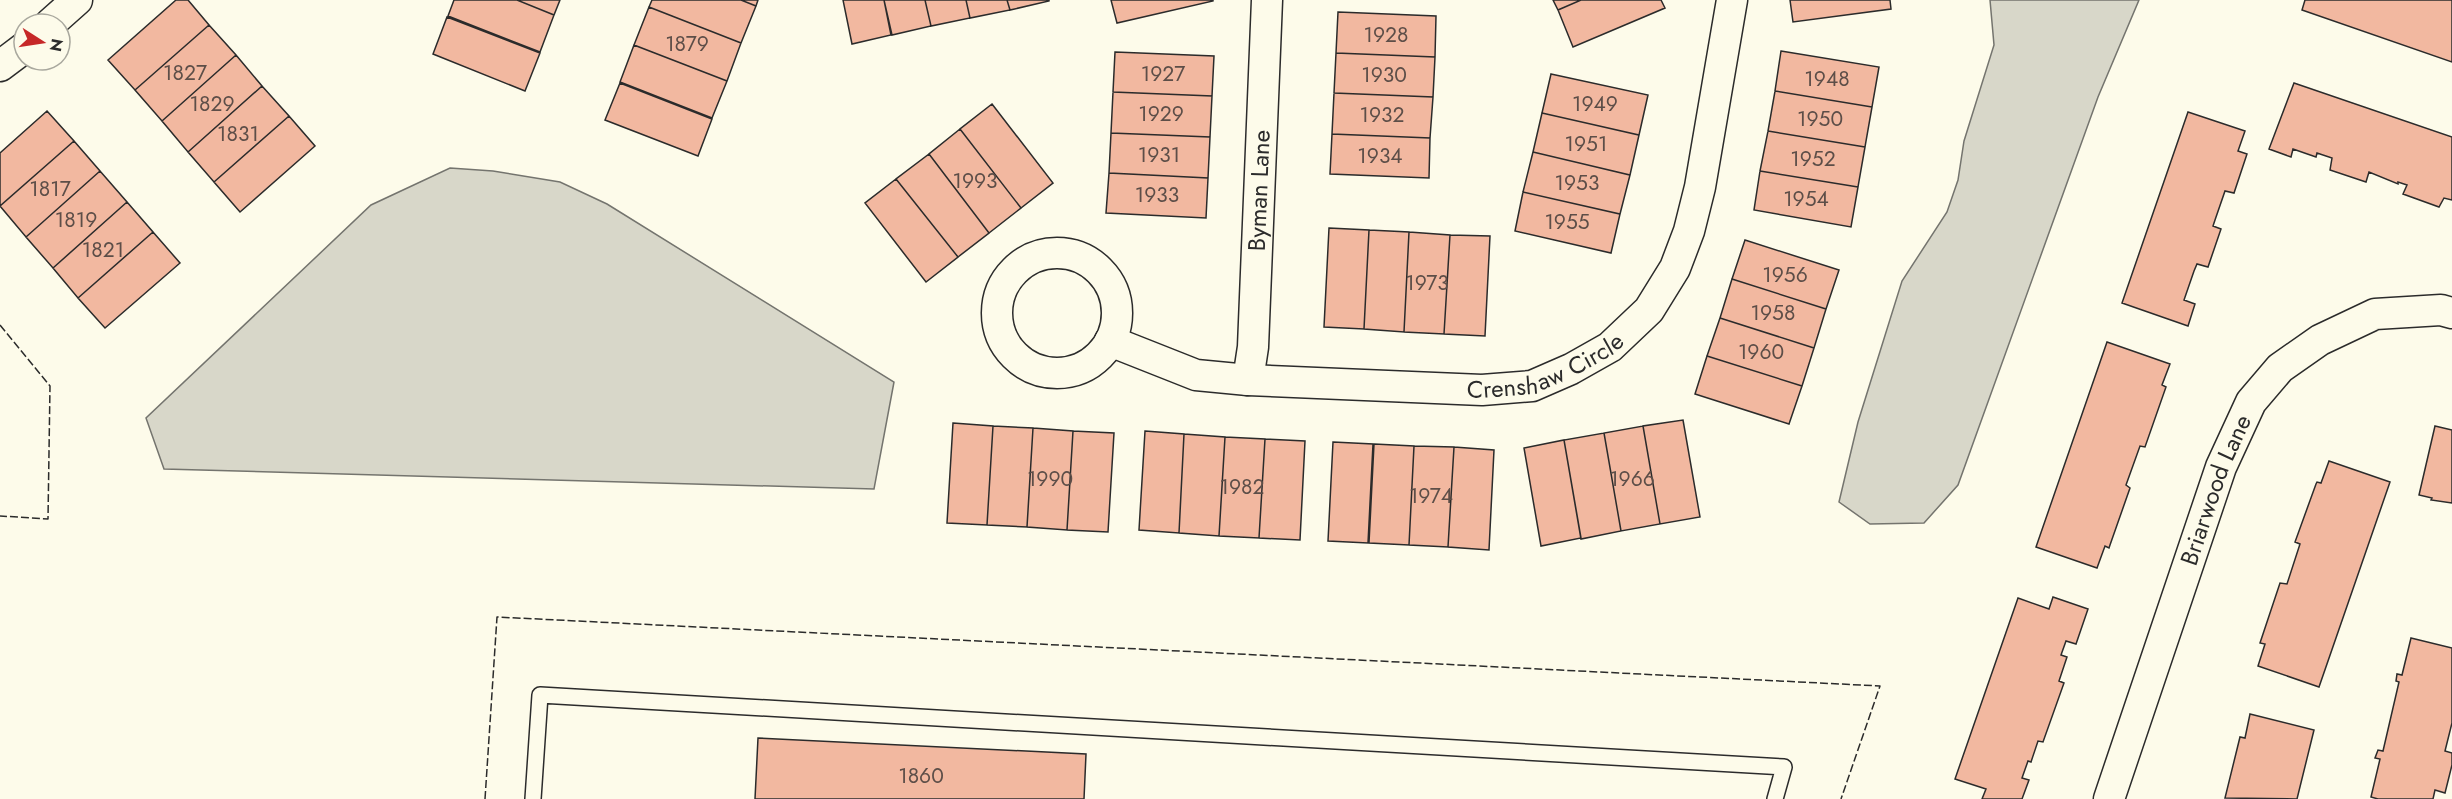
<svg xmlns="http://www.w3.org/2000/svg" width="2452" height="799" font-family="Jost,sans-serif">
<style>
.water{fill:#d8d7c9;stroke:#74746e;stroke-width:1.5}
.building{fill:#f2b8a0;stroke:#2b2b2b;stroke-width:1.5}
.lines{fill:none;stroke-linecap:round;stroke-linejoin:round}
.lane-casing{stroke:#2b2b2b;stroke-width:18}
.street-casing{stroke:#2b2b2b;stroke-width:33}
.lane{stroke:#fdfbea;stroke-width:15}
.street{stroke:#fdfbea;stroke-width:30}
.fence{stroke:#2b2b2b;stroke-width:1.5;stroke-dasharray:8 3;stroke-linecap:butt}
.labels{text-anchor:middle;stroke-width:4.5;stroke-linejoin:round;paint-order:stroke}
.number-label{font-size:21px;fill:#5d4e48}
.street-label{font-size:24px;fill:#2b2b2b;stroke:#fdfbea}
</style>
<rect width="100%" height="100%" fill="#fdfbea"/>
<path class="water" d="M 1990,0 L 2139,0 L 2098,97 L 1958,485 L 1924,523 L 1870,524 L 1839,502 L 1858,422 L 1902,281 L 1947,212 L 1958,180 L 1964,141 L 1994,45 Z
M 450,168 L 493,171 L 560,182 L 607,204 L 894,382 L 874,489 L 164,469 L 146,418 L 371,205 Z"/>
<path class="building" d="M 176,0 L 188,0 L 209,25 L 135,90 L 108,60 Z
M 454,0 L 517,0 L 554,15 L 540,52 L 448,16 Z
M 517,0 L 560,0 L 554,15 Z
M 652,0 L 741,0 L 756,6 L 741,43 L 649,7 Z
M 741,0 L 758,0 L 756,6 Z
M 843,0 L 884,0 L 891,35 L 852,44 Z
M 884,0 L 925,0 L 931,26 L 892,35 Z
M 925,0 L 966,0 L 970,18 L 931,26 Z
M 966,0 L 1007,0 L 1010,10 L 970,18 Z
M 1007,0 L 1049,0 L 1049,1 L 1010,10 Z
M 1111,0 L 1213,0 L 1213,1 L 1117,23 Z
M 1553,0 L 1581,0 L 1558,10 Z
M 1581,0 L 1661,0 L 1665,8 L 1573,47 L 1558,10 Z
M 1790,0 L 1890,0 L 1891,9 L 1793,22 Z
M 2305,0 L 2452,0 L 2452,62 L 2302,10 Z
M 649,7 L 741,43 L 727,81 L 634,45 Z
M 1338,12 L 1436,16 L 1435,57 L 1336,53 Z
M 447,17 L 540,53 L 525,91 L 433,54 Z
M 209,25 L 236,55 L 162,121 L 135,90 Z
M 634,45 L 727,81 L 712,118 L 620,82 Z
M 1781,51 L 1879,67 L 1872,107 L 1775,91 Z
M 1115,52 L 1214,56 L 1212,96 L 1113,92 Z
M 1336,53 L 1435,57 L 1433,97 L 1334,93 Z
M 236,55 L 262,86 L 188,152 L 162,121 Z
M 1551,74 L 1648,95 L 1639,135 L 1542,113 Z
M 620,83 L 712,119 L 698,156 L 605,120 Z
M 2294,83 L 2452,137 L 2452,200 L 2444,198 L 2439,207 L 2403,194 L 2407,185 L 2398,182 L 2398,184 L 2369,172 L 2366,182 L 2330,170 L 2332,158 L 2317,153 L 2316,157 L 2293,149 L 2291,157 L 2269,149 Z
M 262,86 L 289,116 L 214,182 L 188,152 Z
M 1775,91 L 1872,107 L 1865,147 L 1768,131 Z
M 1113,92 L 1212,96 L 1210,137 L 1111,133 Z
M 1334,93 L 1433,97 L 1430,138 L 1332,134 Z
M 992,104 L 1053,183 L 1021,208 L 960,129 Z
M 47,111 L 74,141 L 0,206 L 0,153 Z
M 2188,112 L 2245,131 L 2238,151 L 2247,154 L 2234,193 L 2225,191 L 2215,220 L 2213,226 L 2221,229 L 2208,267 L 2197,264 L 2194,271 L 2184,300 L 2195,304 L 2188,326 L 2122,303 Z
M 1542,113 L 1639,135 L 1630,175 L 1533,152 Z
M 289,116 L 315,146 L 240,212 L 214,182 Z
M 960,129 L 1021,208 L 989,233 L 929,154 Z
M 1768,131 L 1865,147 L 1858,187 L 1760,171 Z
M 1111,133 L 1210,137 L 1208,178 L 1109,173 Z
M 1332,134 L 1430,138 L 1429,178 L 1330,174 Z
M 74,141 L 100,171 L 26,237 L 0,206 Z
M 1533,152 L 1630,175 L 1620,214 L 1523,192 Z
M 929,154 L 989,233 L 958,257 L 896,179 Z
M 100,171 L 127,202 L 53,268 L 26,237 Z
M 1760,171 L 1858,187 L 1851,227 L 1754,210 Z
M 1109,173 L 1208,178 L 1206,218 L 1106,213 Z
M 896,179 L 958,257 L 926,282 L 865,203 Z
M 1523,192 L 1620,214 L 1611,253 L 1515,231 Z
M 127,202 L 153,232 L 78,298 L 53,268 Z
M 1329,228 L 1369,230 L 1364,329 L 1324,327 Z
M 1369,230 L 1409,232 L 1404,332 L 1364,329 Z
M 153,232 L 180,263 L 105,328 L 78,298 Z
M 1409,232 L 1450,235 L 1444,334 L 1404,332 Z
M 1450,235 L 1490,236 L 1485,336 L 1444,334 Z
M 1745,240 L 1839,270 L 1826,309 L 1732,279 Z
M 1732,279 L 1826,309 L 1814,348 L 1720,318 Z
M 1720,318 L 1814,348 L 1802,386 L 1707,356 Z
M 2107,342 L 2170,364 L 2162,385 L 2166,387 L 2145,447 L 2140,446 L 2126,485 L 2130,488 L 2110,545 L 2109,548 L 2105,546 L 2097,568 L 2036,547 Z
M 1707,356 L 1802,386 L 1789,424 L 1695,394 Z
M 1683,420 L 1700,517 L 1660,524 L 1643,426 Z
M 953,423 L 993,426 L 987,525 L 947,523 Z
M 993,426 L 1033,428 L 1027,527 L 987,525 Z
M 1643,426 L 1660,524 L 1621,531 L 1604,433 Z
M 2435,426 L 2452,430 L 2452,503 L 2431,500 L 2432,498 L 2419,495 Z
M 1033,428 L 1073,431 L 1067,530 L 1027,527 Z
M 1073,431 L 1114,433 L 1108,532 L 1067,530 Z
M 1145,431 L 1184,434 L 1179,533 L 1139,530 Z
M 1604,433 L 1621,531 L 1581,539 L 1564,440 Z
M 1184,434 L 1225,437 L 1219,536 L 1179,533 Z
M 1225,437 L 1265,439 L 1259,538 L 1219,536 Z
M 1265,439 L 1305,441 L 1300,540 L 1259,538 Z
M 1564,440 L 1581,538 L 1541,546 L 1524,448 Z
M 1333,442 L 1373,444 L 1368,543 L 1328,541 Z
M 1374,444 L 1414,446 L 1409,545 L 1369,543 Z
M 1414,446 L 1454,447 L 1448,547 L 1409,545 Z
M 1454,447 L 1494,450 L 1489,550 L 1448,547 Z
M 2329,461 L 2390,482 L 2319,687 L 2258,666 L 2265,644 L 2260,643 L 2280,583 L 2287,584 L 2300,544 L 2295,542 L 2316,484 L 2317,482 L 2321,483 Z
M 2053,597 L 2088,609 L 2076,644 L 2066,641 L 2061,655 L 2067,657 L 2059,681 L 2064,683 L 2043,742 L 2038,741 L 2031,762 L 2028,761 L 2022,778 L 2029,780 L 2022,799 L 1982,799 L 1986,789 L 1955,779 L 1987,687 L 2018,598 L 2049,609 Z
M 2411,638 L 2452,648 L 2452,723 L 2445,751 L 2452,753 L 2452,765 L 2445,793 L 2435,790 L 2433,799 L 2378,799 L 2371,797 L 2380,759 L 2375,758 L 2378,750 L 2383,751 L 2399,682 L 2396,681 L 2397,674 L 2402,675 Z
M 2250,714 L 2314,730 L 2297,799 L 2225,798 L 2240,737 L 2245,738 Z
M 758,738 L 1086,754 L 1084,799 L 755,799 Z"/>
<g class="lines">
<defs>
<path id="lane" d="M 533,799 L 540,695 L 1784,767 L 1775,799"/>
<g id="street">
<path d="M 50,24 L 77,0"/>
<path d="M 0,66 L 24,48"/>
<circle cx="1057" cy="313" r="60"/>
<path id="s1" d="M 1110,341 L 1196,375 L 1248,380 L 1482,390 L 1532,386 L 1571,369 L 1610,347 L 1649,310 L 1675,268 L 1689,231 L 1700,187 L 1732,0"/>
<path id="s2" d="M 1248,380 L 1253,347 L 1267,0"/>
<path id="s3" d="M 2109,799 L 2221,467 L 2251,402 L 2280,368 L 2320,340 L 2375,314 L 2441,310 L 2452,313"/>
</g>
</defs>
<use href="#lane" class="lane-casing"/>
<use href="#street" class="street-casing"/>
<use href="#lane" class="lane"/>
<use href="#street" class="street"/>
<path class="fence" d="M 0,325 L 50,386 L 48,519 L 0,516
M 485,799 L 497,617 L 1880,686 L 1841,799"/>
</g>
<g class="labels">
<g class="number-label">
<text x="1386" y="42">1928</text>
<text x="687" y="51">1879</text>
<text x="185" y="80">1827</text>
<text x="1163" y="81">1927</text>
<text x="1384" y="82">1930</text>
<text x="1827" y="86">1948</text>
<text x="212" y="111">1829</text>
<text x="1595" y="111">1949</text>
<text x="1161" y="121">1929</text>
<text x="1382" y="122">1932</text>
<text x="1820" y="126">1950</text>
<text x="238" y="141">1831</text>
<text x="1586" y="151">1951</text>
<text x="1159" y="162">1931</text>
<text x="1380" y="163">1934</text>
<text x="1813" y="166">1952</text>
<text x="975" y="188">1993</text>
<text x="1577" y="190">1953</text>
<text x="50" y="196">1817</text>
<text x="1157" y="202">1933</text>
<text x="1806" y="206">1954</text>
<text x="76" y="227">1819</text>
<text x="1567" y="229">1955</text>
<text x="103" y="257">1821</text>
<text x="1785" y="282">1956</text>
<text x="1427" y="290">1973</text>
<text x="1773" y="320">1958</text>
<text x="1761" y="359">1960</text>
<text x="1050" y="486">1990</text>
<text x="1632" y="486">1966</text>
<text x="1242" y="494">1982</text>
<text x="1431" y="503">1974</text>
<text x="921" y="783">1860</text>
</g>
<g class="street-label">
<text dy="8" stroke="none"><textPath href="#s2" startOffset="190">Byman Lane</textPath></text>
<text dy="8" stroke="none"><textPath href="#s1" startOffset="447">Crenshaw Circle</textPath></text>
<text dy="8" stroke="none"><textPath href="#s3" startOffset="327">Briarwood Lane</textPath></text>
</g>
</g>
<g transform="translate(42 42) rotate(102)"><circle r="28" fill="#fdfbea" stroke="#a9a89e" stroke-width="1.5"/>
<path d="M0-4.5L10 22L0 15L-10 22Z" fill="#c62828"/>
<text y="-9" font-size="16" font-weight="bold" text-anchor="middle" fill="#2b2b2b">N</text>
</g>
</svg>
